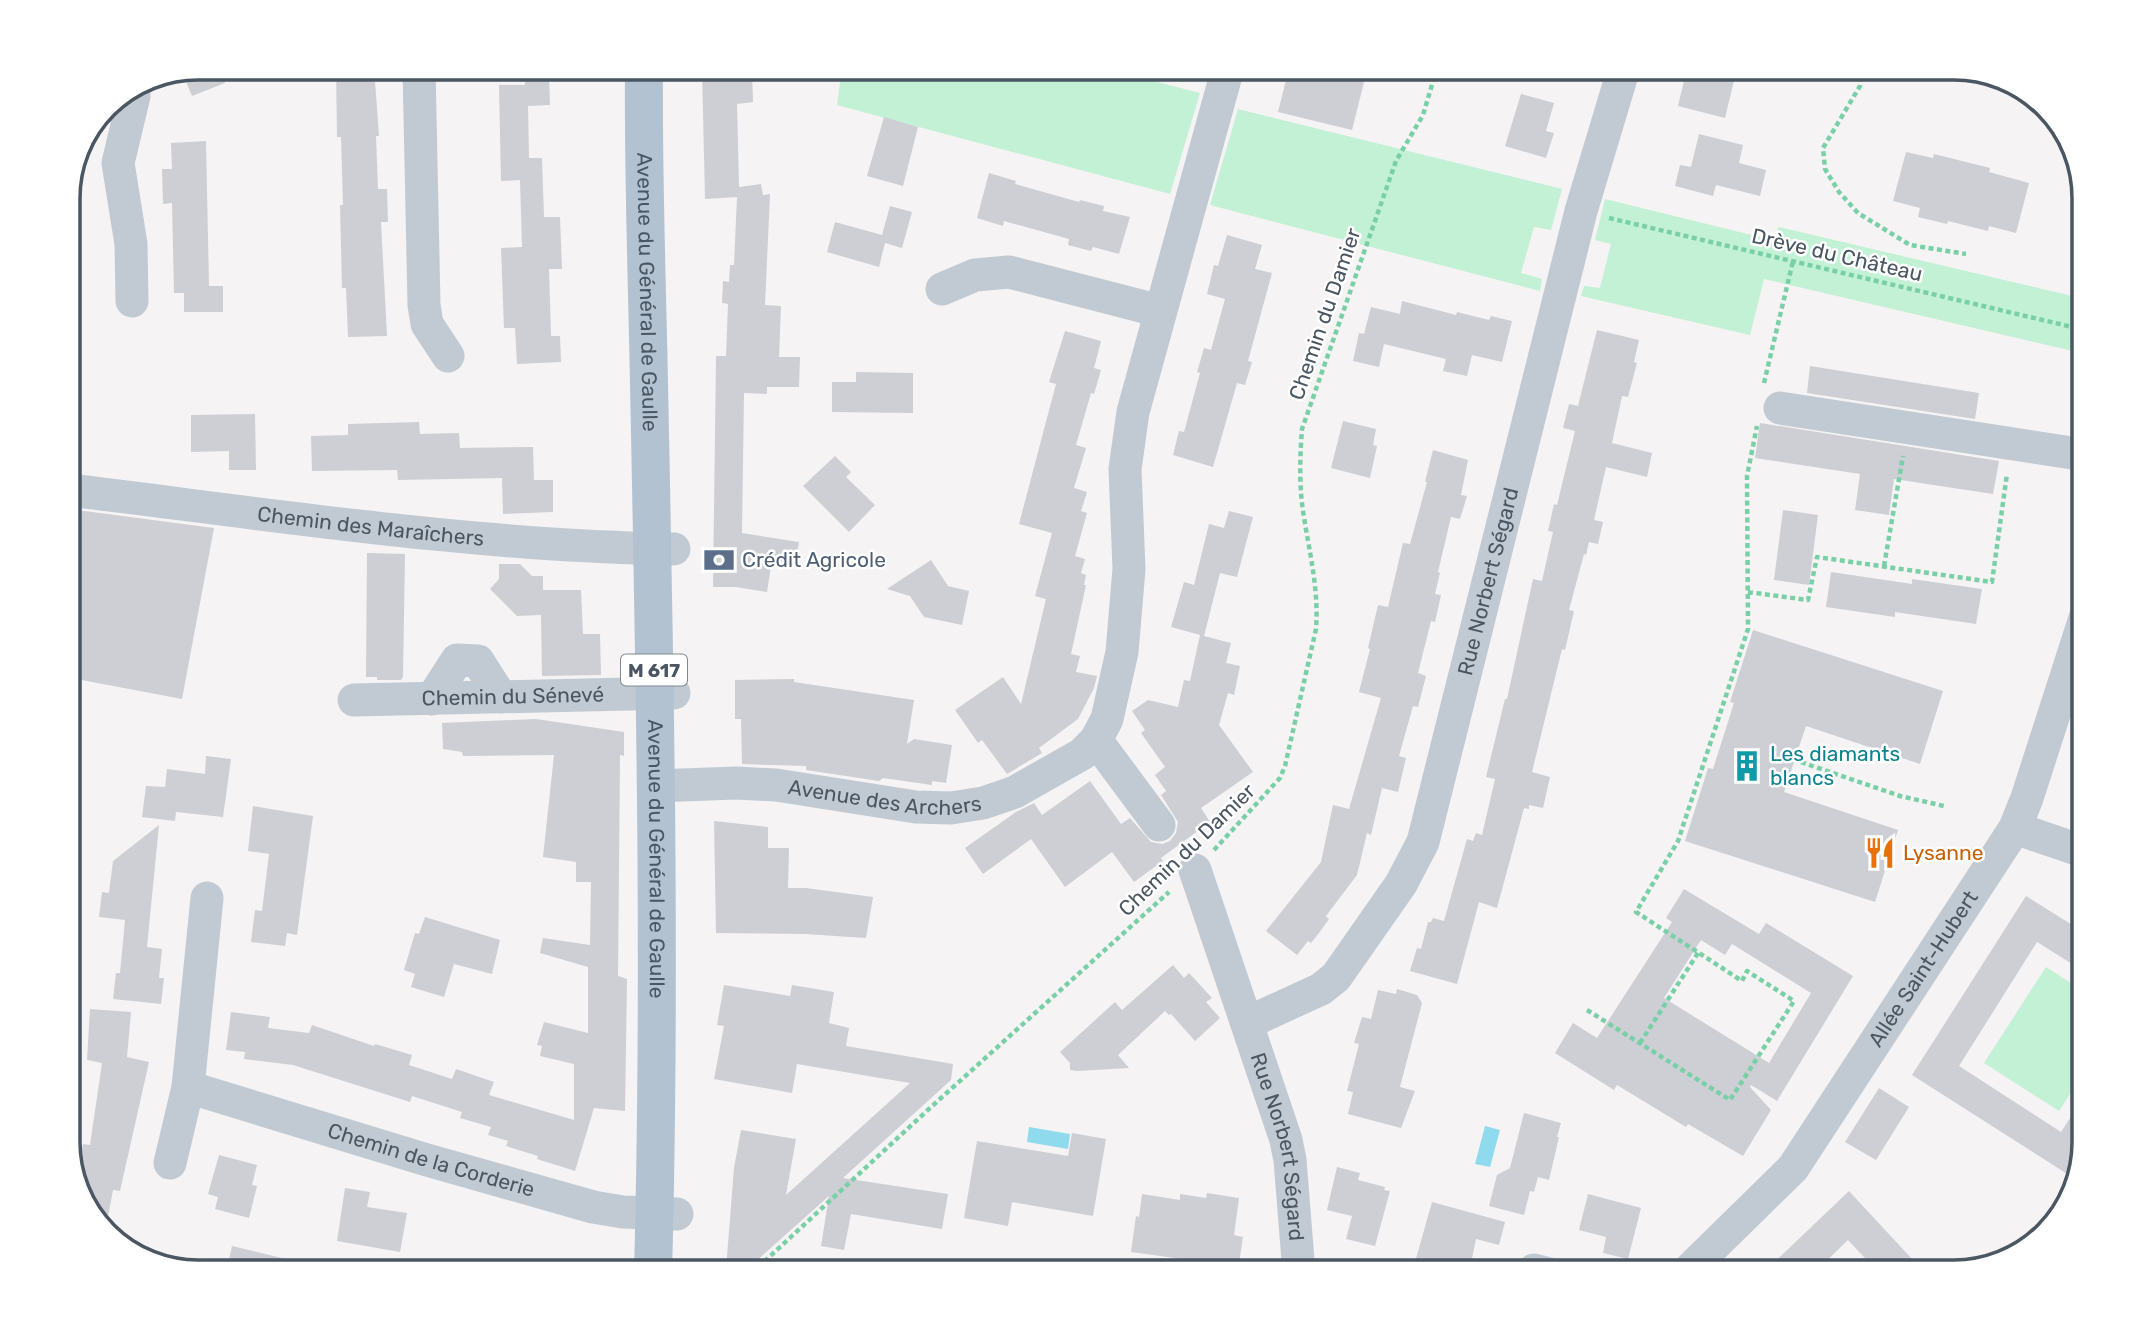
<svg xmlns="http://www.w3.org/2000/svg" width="2153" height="1341" font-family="Rubik,sans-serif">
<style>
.green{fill:#c3f1d5}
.water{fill:#90daee}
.building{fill:#cdcfd5;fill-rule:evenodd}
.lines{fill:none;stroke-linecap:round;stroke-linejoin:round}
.path{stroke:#7ad0a6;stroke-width:4.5;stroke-dasharray:5 3.5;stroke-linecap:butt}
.minor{stroke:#c1cad2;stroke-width:33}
.major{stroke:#b3c2d1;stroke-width:38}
.labels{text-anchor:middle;stroke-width:5;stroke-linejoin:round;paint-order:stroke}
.shield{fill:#fff;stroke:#808990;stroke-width:2}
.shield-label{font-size:19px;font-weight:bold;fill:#4a5661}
.street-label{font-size:21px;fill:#4a5661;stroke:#fff}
.service-label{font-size:21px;fill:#4e5e75;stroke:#fff;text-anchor:start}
.culture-label{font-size:21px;fill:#0d838f;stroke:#fff;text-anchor:start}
.food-label{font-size:21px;fill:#c56008;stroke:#fff;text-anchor:start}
.rim{fill:none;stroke:#4a5661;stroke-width:3.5}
</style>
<rect width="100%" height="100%" fill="#f5f3f3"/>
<path class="green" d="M 842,68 L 1103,68 L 1200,93 L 1170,194 L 837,105 Z
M 1238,109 L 1562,189 L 1551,230 L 1534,227 L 1521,273 L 1542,279 L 1540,291 L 1210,205 Z
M 1605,199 L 1772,240 L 1779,227 L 2085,299 L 2085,354 L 1764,279 L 1750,335 L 1581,296 L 1584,286 L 1600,288 L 1611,244 L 1595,240 Z
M 2046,967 L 2085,992 L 2085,1071 L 2059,1111 L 1984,1063 Z"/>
<path class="water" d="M 1485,1126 L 1500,1130 L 1490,1167 L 1475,1164 Z
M 1029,1127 L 1070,1134 L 1068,1149 L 1027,1142 Z"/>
<path class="building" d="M 199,68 L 219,68 L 225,83 L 192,96 L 182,72 Z
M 336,68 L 374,68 L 379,136 L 376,136 L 378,189 L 387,189 L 388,222 L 381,222 L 387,336 L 348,337 L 346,288 L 342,288 L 340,205 L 343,205 L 341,137 L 337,137 Z
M 702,68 L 744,68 L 744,71 L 752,72 L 753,102 L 737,104 L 739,187 L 761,184 L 763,195 L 770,194 L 765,305 L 781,306 L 779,357 L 800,357 L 799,387 L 767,387 L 767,394 L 744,393 L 742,533 L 799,542 L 795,565 L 772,560 L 767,592 L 735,587 L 713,587 L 716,356 L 726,356 L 728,304 L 722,303 L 723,281 L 729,282 L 730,265 L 734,265 L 737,197 L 705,199 Z
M 1289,68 L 1318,68 L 1365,78 L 1352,130 L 1278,112 Z
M 1687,68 L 1737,68 L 1725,118 L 1678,106 Z
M 549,76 L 550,105 L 528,106 L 529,158 L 542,158 L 544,217 L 560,217 L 562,269 L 549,269 L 551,336 L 560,336 L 561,362 L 517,364 L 515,328 L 504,328 L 501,248 L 522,247 L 520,180 L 501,181 L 499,85 L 525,85 L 525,77 Z
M 1521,94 L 1554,103 L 1546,131 L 1554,133 L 1546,158 L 1505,146 Z
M 884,117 L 918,127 L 903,186 L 867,176 Z
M 1699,134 L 1743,145 L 1739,163 L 1766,170 L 1760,196 L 1716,185 L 1713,196 L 1675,186 L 1680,165 L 1691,167 Z
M 206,141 L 209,286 L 223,286 L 223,312 L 184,312 L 184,293 L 174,293 L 172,203 L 163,204 L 162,169 L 172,169 L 171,143 Z
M 1906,152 L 1933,158 L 1934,154 L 1990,168 L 1989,172 L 2029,183 L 2016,233 L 1989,226 L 1988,231 L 1948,221 L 1947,224 L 1918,217 L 1920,208 L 1893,201 Z
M 989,173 L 1016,181 L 1015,184 L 1079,202 L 1080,200 L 1104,206 L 1103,211 L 1130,217 L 1119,254 L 1093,247 L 1091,251 L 1068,245 L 1069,239 L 1004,221 L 1003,226 L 977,218 Z
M 890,206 L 912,212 L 902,248 L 885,243 L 879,267 L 827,252 L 835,222 L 882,235 Z
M 1227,235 L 1262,245 L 1255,269 L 1272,273 L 1248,361 L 1252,362 L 1245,385 L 1237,383 L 1213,467 L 1173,455 L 1179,431 L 1184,432 L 1200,373 L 1197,372 L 1204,348 L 1211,350 L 1225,299 L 1207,294 L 1214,265 L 1218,266 Z
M 1402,301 L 1456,315 L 1457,312 L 1489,320 L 1491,316 L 1512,321 L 1502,362 L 1472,355 L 1467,376 L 1443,371 L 1446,359 L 1384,344 L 1379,367 L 1353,361 L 1359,333 L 1364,334 L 1371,307 L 1400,314 Z
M 1597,330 L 1639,340 L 1634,362 L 1637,363 L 1628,397 L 1622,396 L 1612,443 L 1652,453 L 1647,477 L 1606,467 L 1594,520 L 1603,522 L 1598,544 L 1589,542 L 1586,555 L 1584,554 L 1569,610 L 1574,611 L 1565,650 L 1562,649 L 1532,772 L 1550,777 L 1543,808 L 1529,805 L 1529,809 L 1524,808 L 1497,908 L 1479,902 L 1457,984 L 1410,971 L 1417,948 L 1421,949 L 1428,922 L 1431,922 L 1433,918 L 1444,921 L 1467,839 L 1473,841 L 1476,833 L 1482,835 L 1495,779 L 1486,777 L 1505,699 L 1507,699 L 1533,579 L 1542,581 L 1553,532 L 1548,531 L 1554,504 L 1557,505 L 1575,431 L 1563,428 L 1569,404 L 1578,406 Z
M 1065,331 L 1101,341 L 1094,368 L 1101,370 L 1094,394 L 1091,393 L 1076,445 L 1086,448 L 1074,488 L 1087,492 L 1081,511 L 1087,513 L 1075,556 L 1085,559 L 1081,573 L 1086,575 L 1084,585 L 1086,585 L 1071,654 L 1080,656 L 1076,672 L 1097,676 L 1094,688 L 1078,719 L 1039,748 L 1042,753 L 1007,774 L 982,740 L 978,743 L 955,710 L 1003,677 L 1021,704 L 1046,599 L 1035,596 L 1052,533 L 1019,524 L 1056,384 L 1049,382 Z
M 1810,366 L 1979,393 L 1975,419 L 1807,393 Z
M 856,372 L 913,373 L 913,413 L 832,412 L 832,382 L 856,382 Z
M 255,414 L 256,470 L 229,470 L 229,451 L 191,452 L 191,415 Z
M 1343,421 L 1376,429 L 1373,445 L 1377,446 L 1370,478 L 1331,468 Z
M 419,422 L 420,434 L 459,433 L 460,448 L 533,447 L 534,480 L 553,480 L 553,512 L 503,514 L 502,478 L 398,480 L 397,470 L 312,471 L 311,436 L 348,435 L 348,424 Z
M 1760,423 L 1999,461 L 1993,494 L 1894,479 L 1889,515 L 1855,510 L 1860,474 L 1755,458 Z
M 1433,450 L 1468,460 L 1461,495 L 1467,496 L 1460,519 L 1451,517 L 1438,572 L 1440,573 L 1435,594 L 1441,595 L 1435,622 L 1431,621 L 1418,673 L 1426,676 L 1418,707 L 1413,706 L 1399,756 L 1406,758 L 1398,792 L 1382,788 L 1371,835 L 1367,833 L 1357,875 L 1326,916 L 1329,919 L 1319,933 L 1311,943 L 1308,941 L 1297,955 L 1266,931 L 1321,862 L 1333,805 L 1349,809 L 1381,698 L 1359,692 L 1370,649 L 1368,648 L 1378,605 L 1388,607 L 1403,543 L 1410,544 L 1427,482 L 1425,482 Z
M 835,456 L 851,472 L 846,477 L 875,505 L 849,532 L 803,486 Z
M 69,509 L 214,528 L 182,699 L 71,678 L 81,617 L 69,614 Z
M 1783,510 L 1818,515 L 1809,585 L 1774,580 Z
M 1229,511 L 1253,517 L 1237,577 L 1220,573 L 1204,636 L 1231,643 L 1226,663 L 1240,666 L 1234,695 L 1228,693 L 1219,725 L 1253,772 L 1201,808 L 1210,822 L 1161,858 L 1163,861 L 1134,882 L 1112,852 L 1065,887 L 1031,839 L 983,874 L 965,848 L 1016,812 L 1034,803 L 1042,815 L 1090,781 L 1121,824 L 1130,818 L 1151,842 L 1162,844 L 1170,841 L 1176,833 L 1178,822 L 1161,795 L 1166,791 L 1155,775 L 1165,767 L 1141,733 L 1145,730 L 1132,711 L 1148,700 L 1178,707 L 1184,680 L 1190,681 L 1200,635 L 1171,627 L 1184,582 L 1194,585 L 1209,524 L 1224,528 Z
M 367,553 L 405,554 L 403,677 L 401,680 L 377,680 L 377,677 L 366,677 Z
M 931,560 L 948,586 L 969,591 L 962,625 L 924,617 L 910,596 L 887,589 Z
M 499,564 L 520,564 L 532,576 L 543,576 L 543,590 L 581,590 L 583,634 L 600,634 L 601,675 L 542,676 L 541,615 L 517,616 L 490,589 L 499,579 Z
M 1831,572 L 1912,584 L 1912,579 L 1982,589 L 1976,624 L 1895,612 L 1895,617 L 1826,607 Z
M 1753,630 L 1943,691 L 1920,764 L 1806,726 L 1784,792 L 1898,830 L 1875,902 L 1685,841 L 1708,768 L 1713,769 L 1734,703 L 1730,702 Z
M 794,679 L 794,682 L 914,700 L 907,744 L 914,739 L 952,745 L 946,783 L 932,781 L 932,785 L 883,778 L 879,781 L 806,770 L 806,766 L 742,764 L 741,719 L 735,719 L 735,680 Z
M 536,719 L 624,732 L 624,756 L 620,755 L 618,976 L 627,979 L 625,1111 L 594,1108 L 575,1171 L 537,1159 L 538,1156 L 506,1146 L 508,1141 L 488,1135 L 491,1127 L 460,1118 L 462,1112 L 412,1096 L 410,1102 L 293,1065 L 244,1059 L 245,1052 L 226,1050 L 231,1012 L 270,1017 L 268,1028 L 309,1033 L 312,1025 L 374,1046 L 375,1044 L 412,1055 L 409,1065 L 452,1079 L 456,1069 L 494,1082 L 489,1095 L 574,1120 L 574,1064 L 540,1056 L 542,1046 L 537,1045 L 544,1022 L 588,1033 L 588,967 L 540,953 L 543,938 L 590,945 L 591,882 L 576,882 L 576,862 L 543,857 L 554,755 L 463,756 L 462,752 L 443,749 L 442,723 Z
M 206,756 L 231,759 L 223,817 L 176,812 L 175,821 L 142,817 L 146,786 L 165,787 L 167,769 L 205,774 Z
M 253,806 L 313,816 L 297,935 L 287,933 L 285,946 L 251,942 L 255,910 L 262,911 L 269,854 L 248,851 Z
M 714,821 L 768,827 L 768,848 L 789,848 L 788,888 L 806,888 L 873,897 L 866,938 L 805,934 L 716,933 Z
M 159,825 L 147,947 L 162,949 L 159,978 L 164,978 L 161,1004 L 113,999 L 116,973 L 120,973 L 125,920 L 99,917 L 102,892 L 109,893 L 113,861 Z
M 1684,889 L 1759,934 L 1766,923 L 1853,976 L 1777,1101 L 1751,1085 L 1750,1087 L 1771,1110 L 1743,1156 L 1688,1124 L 1686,1127 L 1617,1085 L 1614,1090 L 1555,1053 L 1573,1023 L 1597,1038 L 1672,922 L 1666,918 ZM 1701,940 L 1725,955 L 1732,944 L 1811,993 L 1769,1063 L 1664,998 Z
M 2026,896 L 2085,933 L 2085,972 L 2037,942 L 1959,1066 L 2061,1132 L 2085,1095 L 2085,1143 L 2075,1179 L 1912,1075 Z
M 425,917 L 500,940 L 492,974 L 454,964 L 444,997 L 411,987 L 415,974 L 404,970 L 415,933 L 419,934 Z
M 1173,965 L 1184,978 L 1189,973 L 1212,998 L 1206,1002 L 1220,1018 L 1195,1041 L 1171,1014 L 1169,1015 L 1165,1011 L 1118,1055 L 1129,1068 L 1077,1071 L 1070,1070 L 1070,1063 L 1060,1052 L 1115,1002 L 1122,1010 Z
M 724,985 L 790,996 L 792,985 L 834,992 L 829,1023 L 849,1028 L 846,1046 L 953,1064 L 951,1080 L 843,1178 L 948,1194 L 942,1229 L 851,1214 L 844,1250 L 821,1246 L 829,1196 L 745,1271 L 726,1269 L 734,1168 L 741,1130 L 796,1139 L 786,1195 L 910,1083 L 797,1064 L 792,1093 L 714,1079 L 724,1026 L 717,1025 Z
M 1397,989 L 1417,995 L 1422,1003 L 1400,1087 L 1415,1091 L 1401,1128 L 1348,1114 L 1353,1092 L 1347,1091 L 1359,1044 L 1354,1043 L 1362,1017 L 1371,1019 L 1378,990 L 1396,994 Z
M 90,1009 L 131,1012 L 127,1057 L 149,1062 L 120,1191 L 113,1190 L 106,1228 L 86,1208 L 77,1179 L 83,1144 L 90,1145 L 102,1063 L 87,1060 Z
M 1879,1088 L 1909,1107 L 1876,1160 L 1845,1142 Z
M 1524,1113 L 1561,1123 L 1557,1137 L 1559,1137 L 1549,1180 L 1538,1177 L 1534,1192 L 1530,1191 L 1524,1215 L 1489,1206 L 1497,1175 L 1510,1168 Z
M 1072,1133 L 1106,1139 L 1093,1216 L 1012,1202 L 1008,1226 L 964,1218 L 977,1141 L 1068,1156 Z
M 219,1155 L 257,1165 L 252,1185 L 257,1186 L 249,1218 L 215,1209 L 218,1197 L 208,1194 Z
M 1337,1167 L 1360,1173 L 1358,1180 L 1385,1187 L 1384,1190 L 1390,1191 L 1375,1246 L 1346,1239 L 1352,1216 L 1327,1210 Z
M 345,1188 L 370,1192 L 367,1207 L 407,1213 L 400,1252 L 337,1241 Z
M 1849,1191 L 1925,1273 L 1879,1273 L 1848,1240 L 1814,1273 L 1763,1273 Z
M 1207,1193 L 1239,1198 L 1234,1235 L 1243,1237 L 1239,1263 L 1224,1261 L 1223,1267 L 1196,1264 L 1197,1261 L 1131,1252 L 1136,1216 L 1139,1217 L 1142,1194 L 1180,1200 L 1180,1194 L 1206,1198 Z
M 1588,1194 L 1641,1208 L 1628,1259 L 1603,1253 L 1606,1237 L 1579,1230 Z
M 1432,1202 L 1505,1222 L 1499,1245 L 1476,1239 L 1469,1273 L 1412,1273 Z
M 232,1246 L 306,1264 L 305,1273 L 226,1273 Z"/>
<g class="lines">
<path class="path" d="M 1862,68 L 1860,86 L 1823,148 L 1825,169 L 1839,192 L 1858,213 L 1910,245 L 1966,254
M 1609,218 L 2085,330
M 1764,383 L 1793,261
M 1884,566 L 1903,456
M 1748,592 L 1808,600 L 1817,557 L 1992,582 L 2007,474
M 1801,762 L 1900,796 L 1944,806
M 1214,850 L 1280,778 L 1285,766 L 1316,629 C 1319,588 1309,551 1303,511 C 1299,484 1300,455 1302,429 L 1396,161 L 1423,115 L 1437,68
M 1587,1010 L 1730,1100 L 1794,1001 L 1747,971 L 1742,981 L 1636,912 L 1678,841 L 1748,629 L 1747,476 L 1757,426
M 1640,1043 L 1698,953
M 752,1273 L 930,1108 L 1169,892"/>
<g class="minor">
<path d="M 419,68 L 424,305 L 427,324 L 448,356"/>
<path d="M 942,289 L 975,275 L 1009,272 L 1160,311"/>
<path d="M 132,301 L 131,244 L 118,163 L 134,96 L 134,88"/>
<path d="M 1780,408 L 2085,455"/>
<path id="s1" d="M 69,490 C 268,514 473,546 674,549"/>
<path d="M 432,699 L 457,660 L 478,661 L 501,697"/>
<path id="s2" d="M 354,700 L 674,693"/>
<path d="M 1096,740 L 1159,825"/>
<path id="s3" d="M 655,786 L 736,783 L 776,785 L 916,807 L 951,808 L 983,803 L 1015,792 L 1082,754 L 1096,740 L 1107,719 L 1122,652 L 1129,569 L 1125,469 L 1133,412 L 1228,68"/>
<path d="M 2015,828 L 2085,852"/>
<path id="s4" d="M 1195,870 L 1286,1140 L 1290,1160 L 1299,1273"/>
<path id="s5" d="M 1247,1023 L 1321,989 L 1336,977 L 1401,884 L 1423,842 L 1581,211 L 1624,68"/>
<path id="s6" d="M 188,1087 L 427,1160 L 593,1207 L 623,1212 L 677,1214"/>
<path d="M 170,1163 L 188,1087 L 207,898"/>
<path d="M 1534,1270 L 1546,1273"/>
<path id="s7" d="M 1686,1273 L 1793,1168 L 2015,828 L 2027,798 L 2085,618"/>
</g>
<path class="major" id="s8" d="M 644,68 C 643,173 647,278 649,383 C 655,679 661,976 653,1273"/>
</g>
<defs>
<symbol id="bank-bare" viewBox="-9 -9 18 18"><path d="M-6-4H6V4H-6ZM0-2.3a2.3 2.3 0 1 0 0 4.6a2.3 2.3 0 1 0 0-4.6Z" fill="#5c6f8a" stroke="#fff" stroke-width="2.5" paint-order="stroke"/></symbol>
<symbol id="building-bare" viewBox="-9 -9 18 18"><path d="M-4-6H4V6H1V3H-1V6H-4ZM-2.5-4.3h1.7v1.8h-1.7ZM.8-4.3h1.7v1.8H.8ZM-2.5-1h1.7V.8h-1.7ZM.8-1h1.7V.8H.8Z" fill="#0f9aa8" stroke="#fff" stroke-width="2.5" paint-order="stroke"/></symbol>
<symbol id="restaurant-bare" viewBox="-9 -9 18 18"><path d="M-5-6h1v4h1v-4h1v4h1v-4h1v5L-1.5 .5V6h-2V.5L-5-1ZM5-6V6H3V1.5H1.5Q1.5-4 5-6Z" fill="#e8710a" stroke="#fff" stroke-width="2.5" paint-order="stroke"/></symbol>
</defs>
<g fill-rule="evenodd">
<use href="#bank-bare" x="697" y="538" width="44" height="44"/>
<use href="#building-bare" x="1725" y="744" width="44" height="44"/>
<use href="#restaurant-bare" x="1858" y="831" width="44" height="44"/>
</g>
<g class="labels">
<rect class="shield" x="621" y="654.5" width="66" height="31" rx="5"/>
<g class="shield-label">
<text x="654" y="677">M 617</text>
</g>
<g class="street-label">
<text transform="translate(1837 255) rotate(13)" y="7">Drève du Château</text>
<text dy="7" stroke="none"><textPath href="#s8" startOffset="224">Avenue du Général de Gaulle</textPath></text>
<text transform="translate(1325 314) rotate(-71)" y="7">Chemin du Damier</text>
<text dy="7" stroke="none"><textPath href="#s1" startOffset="304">Chemin des Maraîchers</textPath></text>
<text dy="7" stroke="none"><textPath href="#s5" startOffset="530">Rue Norbert Ségard</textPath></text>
<text dy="7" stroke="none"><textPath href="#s2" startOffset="159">Chemin du Sénevé</textPath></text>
<text dy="7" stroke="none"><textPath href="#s3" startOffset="231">Avenue des Archers</textPath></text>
<text transform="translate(1187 850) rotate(-44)" y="7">Chemin du Damier</text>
<text dy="7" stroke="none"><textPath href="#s8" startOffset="791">Avenue du Général de Gaulle</textPath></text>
<text dy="7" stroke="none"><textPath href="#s7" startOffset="388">Allée Saint-Hubert</textPath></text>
<text dy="7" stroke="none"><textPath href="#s4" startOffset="290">Rue Norbert Ségard</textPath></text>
<text dy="7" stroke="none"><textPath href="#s6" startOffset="254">Chemin de la Corderie</textPath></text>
</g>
<g class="service-label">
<text x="742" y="567">Crédit Agricole</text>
</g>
<g class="culture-label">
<text x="1770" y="761">Les diamants<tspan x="1770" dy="24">blancs</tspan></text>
</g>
<g class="food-label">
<text x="1903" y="860">Lysanne</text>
</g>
</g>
<path d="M0 0H2153V1341H0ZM198 80H1954A118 118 0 0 1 2072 198V1142A118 118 0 0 1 1954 1260H198A118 118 0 0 1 80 1142V198A118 118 0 0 1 198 80Z" fill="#fff" fill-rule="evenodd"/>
<path class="rim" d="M198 80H1954A118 118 0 0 1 2072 198V1142A118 118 0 0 1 1954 1260H198A118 118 0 0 1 80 1142V198A118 118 0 0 1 198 80Z"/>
</svg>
